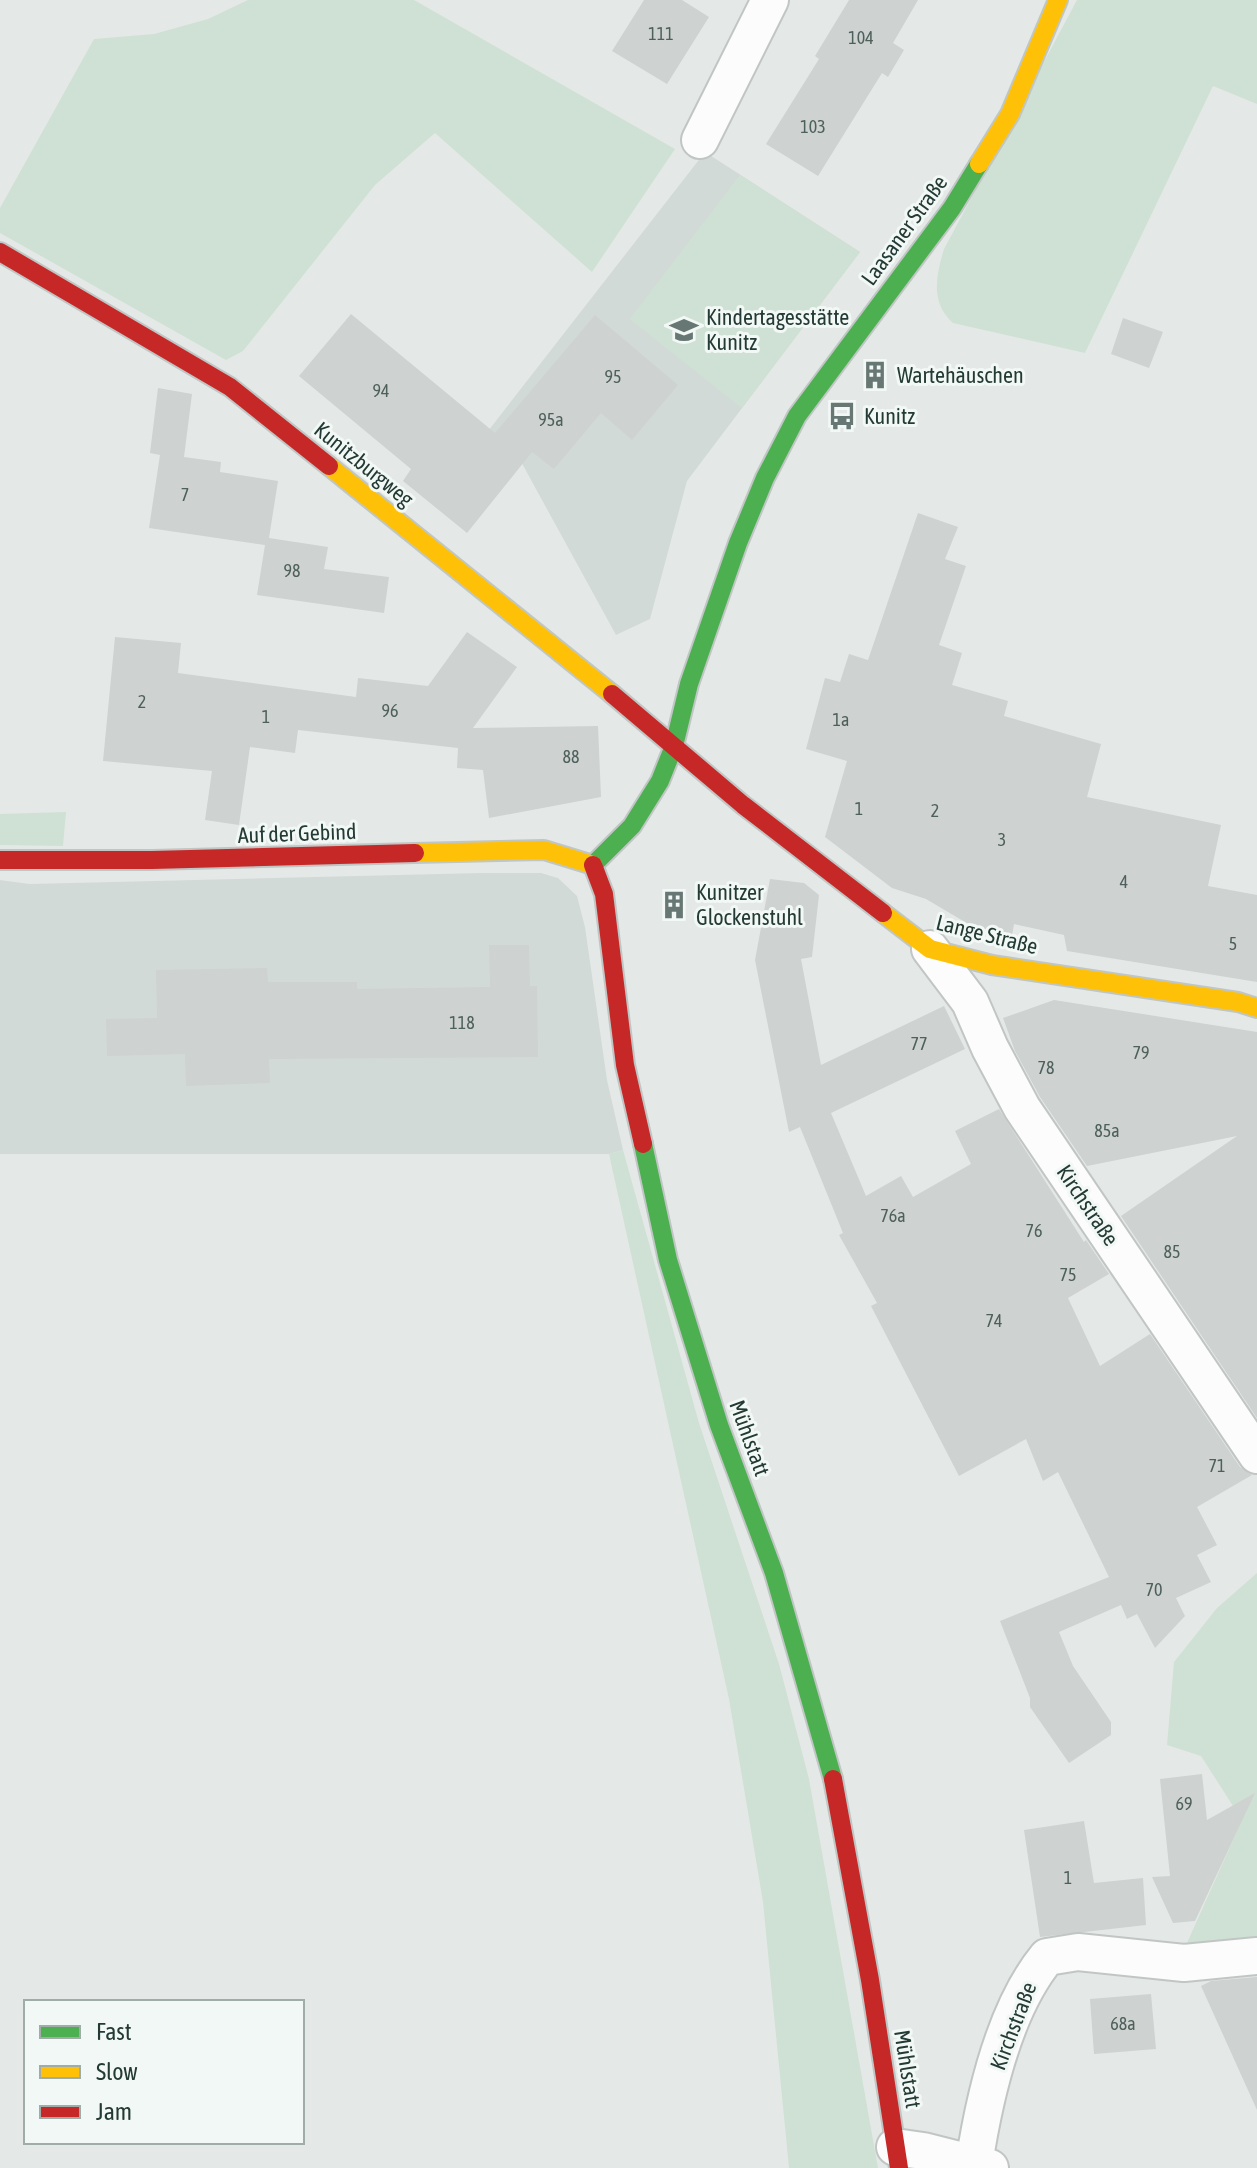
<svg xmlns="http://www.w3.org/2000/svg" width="1257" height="2168" font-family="'Asap Condensed',sans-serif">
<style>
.built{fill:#d2dad7}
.green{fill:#cfe1d4}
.building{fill:#ced2d1}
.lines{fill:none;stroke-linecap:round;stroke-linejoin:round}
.street-casing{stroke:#c1c6c4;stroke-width:40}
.fast-casing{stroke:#c0c6c4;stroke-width:22}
.slow-casing{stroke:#c0c6c4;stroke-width:22}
.jam-casing{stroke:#c0c6c4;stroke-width:22}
.street{stroke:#fbfcfb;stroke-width:36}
.fast{stroke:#4caf50;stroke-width:18}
.slow{stroke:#ffc107;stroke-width:18}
.jam{stroke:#c62828;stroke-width:18}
.labels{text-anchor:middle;stroke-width:6;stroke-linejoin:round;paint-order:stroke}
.number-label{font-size:18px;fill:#4e605b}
.street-label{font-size:22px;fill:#243a34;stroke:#f2f8f5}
.poi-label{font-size:22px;fill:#243a34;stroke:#f2f8f5;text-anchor:start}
</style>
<rect width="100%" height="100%" fill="#e4e9e7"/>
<path class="built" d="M 705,152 L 860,252 L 687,481 L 650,619 L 616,635 L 519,458 L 488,431 Z
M 480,873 L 541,873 L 558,878 L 577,896 L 585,927 L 607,1080 L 623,1150 L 609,1154 L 0,1154 L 0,880 L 30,884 Z"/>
<path class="green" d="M 248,0 L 414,0 L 675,149 L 592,272 L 435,133 L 375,185 L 243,351 L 226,360 L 0,233 L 0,208 L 94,39 L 154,34 L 208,19 Z
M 1077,0 L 1257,0 L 1257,104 L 1213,86 L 1085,353 L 953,323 C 930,302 936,276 944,249 Z
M 740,175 L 860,252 L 742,408 L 630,319 Z
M 66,812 L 63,846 L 0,845 L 0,814 Z
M 623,1150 L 699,1423 L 779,1664 L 809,1779 L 878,2168 L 789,2168 L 763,1902 L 729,1699 L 609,1154 Z
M 1257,1573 L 1257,1945 L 1183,1952 L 1242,1820 L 1201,1756 L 1167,1745 L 1174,1662 L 1217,1608 Z"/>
<path class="building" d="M 644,0 L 682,0 L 709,17 L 667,84 L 612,51 Z
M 849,0 L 918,0 L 893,43 L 904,50 L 888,77 L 882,73 L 818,176 L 766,144 L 819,59 L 815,56 Z
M 351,314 L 495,433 L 595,315 L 678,385 L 632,440 L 601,413 L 554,469 L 532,452 L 467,533 L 403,481 L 411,469 L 299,376 Z
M 1123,318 L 1163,332 L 1149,368 L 1111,354 Z
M 158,388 L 192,394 L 184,457 L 221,462 L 220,472 L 278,481 L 269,538 L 328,547 L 324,569 L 389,577 L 384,613 L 257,595 L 265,545 L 149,528 L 160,455 L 150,453 Z
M 918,513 L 958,527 L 945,559 L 966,566 L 939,645 L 962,653 L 952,685 L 1008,701 L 1004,716 L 1101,744 L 1087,797 L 1221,825 L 1208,886 L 1257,895 L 1257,982 L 1067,951 L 1064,935 L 1014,924 L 1012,936 L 970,925 L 926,899 L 892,888 L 825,837 L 847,761 L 806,749 L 825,678 L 840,682 L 849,654 L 868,660 Z
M 467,632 L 517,667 L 473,728 L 598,726 L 601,797 L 489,818 L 483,770 L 457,768 L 458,748 L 298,730 L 295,753 L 250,747 L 239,825 L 205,820 L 212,771 L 103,761 L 115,637 L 181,643 L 178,673 L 356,697 L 358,678 L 428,686 Z
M 770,879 L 804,883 L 819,895 L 812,957 L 801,959 L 821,1065 L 944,1006 L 965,1049 L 831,1113 L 866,1196 L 901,1176 L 913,1197 L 971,1164 L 955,1131 L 999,1109 L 1084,1242 L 1086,1240 L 1109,1274 L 1068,1298 L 1100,1366 L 1150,1334 L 1240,1467 L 1252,1475 L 1197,1507 L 1217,1545 L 1197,1555 L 1211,1582 L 1176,1598 L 1185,1616 L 1155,1648 L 1137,1614 L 1127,1619 L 1121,1605 L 1059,1632 L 1073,1666 L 1111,1722 L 1111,1735 L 1069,1763 L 1030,1707 L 1030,1698 L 1000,1621 L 1109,1577 L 1058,1472 L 1043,1481 L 1026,1439 L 959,1476 L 871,1306 L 877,1303 L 839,1235 L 843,1233 L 800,1127 L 789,1132 L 755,960 Z
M 489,945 L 529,945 L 530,986 L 537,986 L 538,1057 L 269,1059 L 270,1083 L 186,1086 L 185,1054 L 107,1056 L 106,1019 L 157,1018 L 156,970 L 267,968 L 268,982 L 357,982 L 357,989 L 490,987 Z
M 1054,1000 L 1257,1032 L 1257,1418 L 1121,1216 L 1237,1136 L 1087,1166 L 1040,1097 L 1015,1051 L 1003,1018 Z
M 1202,1774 L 1207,1820 L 1255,1793 L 1195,1921 L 1173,1923 L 1152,1877 L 1170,1876 L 1160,1779 Z
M 1084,1821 L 1094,1883 L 1143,1878 L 1146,1925 L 1040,1937 L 1024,1830 Z
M 1257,1977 L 1257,2110 L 1201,1986 L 1211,1981 Z
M 1151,1994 L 1156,2049 L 1094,2054 L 1090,1999 Z"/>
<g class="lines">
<defs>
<path id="street" d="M 700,140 L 770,0
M 930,949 L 970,1002 L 990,1048 L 1022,1108 L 1257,1455
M 895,2147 L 923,2151 L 990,2168
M 974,2164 C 984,2099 1004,2009 1047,1957 L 1078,1952 L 1184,1963 L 1257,1956"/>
<path id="fast" d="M 593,865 L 632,826 L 660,781 L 674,746 L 689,684 L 738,543 L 765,478 L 797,416 L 952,208 L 979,164
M 643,1144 L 668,1260 L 719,1425 L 774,1573 L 833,1779"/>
<path id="slow" d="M 979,164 L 1010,114 L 1058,0
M 329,466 L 612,694
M 415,853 L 544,850 L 593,865
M 883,913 L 930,949 L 992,965 L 1238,1002 L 1257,1008"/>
<path id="jam" d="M 0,252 L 230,387 L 329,466
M 612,694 L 743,805 L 883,913
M 0,860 L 152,860 L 415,853
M 593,865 L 604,894 L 625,1065 L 643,1144
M 833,1779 L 870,1980 L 899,2168"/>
</defs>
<use href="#street" class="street-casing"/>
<use href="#fast" class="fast-casing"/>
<use href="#slow" class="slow-casing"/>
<use href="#jam" class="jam-casing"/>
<use href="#street" class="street"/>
<use href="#fast" class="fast"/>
<use href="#slow" class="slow"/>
<use href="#jam" class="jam"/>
</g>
<defs>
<symbol id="school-bare" viewBox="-9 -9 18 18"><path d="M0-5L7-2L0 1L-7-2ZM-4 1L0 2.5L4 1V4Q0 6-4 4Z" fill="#677773" stroke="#f2f8f5" stroke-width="2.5" paint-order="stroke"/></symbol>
<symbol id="building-bare" viewBox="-9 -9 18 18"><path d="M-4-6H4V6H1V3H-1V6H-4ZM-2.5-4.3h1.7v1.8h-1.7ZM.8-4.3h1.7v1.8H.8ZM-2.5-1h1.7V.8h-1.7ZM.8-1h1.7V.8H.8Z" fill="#677773" stroke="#f2f8f5" stroke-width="2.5" paint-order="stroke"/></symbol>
<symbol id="bus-bare" viewBox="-9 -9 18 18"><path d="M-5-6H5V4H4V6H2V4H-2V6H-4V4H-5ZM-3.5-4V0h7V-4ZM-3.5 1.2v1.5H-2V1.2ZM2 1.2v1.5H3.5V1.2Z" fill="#677773" stroke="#f2f8f5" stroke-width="2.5" paint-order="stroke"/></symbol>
</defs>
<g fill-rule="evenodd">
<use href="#school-bare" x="664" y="310" width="40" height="40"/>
<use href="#building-bare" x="855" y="355" width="40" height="40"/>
<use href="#bus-bare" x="822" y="396" width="40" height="40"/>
<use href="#building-bare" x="654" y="885" width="40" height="40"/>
</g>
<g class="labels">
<g class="number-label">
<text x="661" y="40">111</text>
<text x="861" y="44">104</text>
<text x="813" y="133">103</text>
<text x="613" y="383">95</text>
<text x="381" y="397">94</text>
<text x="551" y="426">95a</text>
<text x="185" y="501">7</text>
<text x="292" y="577">98</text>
<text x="142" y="708">2</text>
<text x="390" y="717">96</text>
<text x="266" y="723">1</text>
<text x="841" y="726">1a</text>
<text x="571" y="763">88</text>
<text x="859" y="815">1</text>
<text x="935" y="817">2</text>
<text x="1002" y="846">3</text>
<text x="1124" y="888">4</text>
<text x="1233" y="950">5</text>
<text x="462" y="1029">118</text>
<text x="919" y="1050">77</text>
<text x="1141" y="1059">79</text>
<text x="1046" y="1074">78</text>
<text x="1107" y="1137">85a</text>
<text x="893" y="1222">76a</text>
<text x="1034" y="1237">76</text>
<text x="1172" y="1258">85</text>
<text x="1068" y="1281">75</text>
<text x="994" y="1327">74</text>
<text x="1217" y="1472">71</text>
<text x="1154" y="1596">70</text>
<text x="1184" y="1810">69</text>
<text x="1068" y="1884">1</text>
<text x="1123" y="2030">68a</text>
</g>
<g class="street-label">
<text transform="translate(904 230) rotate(-54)" y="8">Laasaner Straße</text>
<text transform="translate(364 464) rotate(39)" y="8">Kunitzburgweg</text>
<text transform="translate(297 833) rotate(-2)" y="8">Auf der Gebind</text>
<text transform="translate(987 934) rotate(14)" y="8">Lange Straße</text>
<text transform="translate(1088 1205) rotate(56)" y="8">Kirchstraße</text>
<text transform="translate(750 1438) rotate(70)" y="8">Mühlstatt</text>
<text transform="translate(1013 2026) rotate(-69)" y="8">Kirchstraße</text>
<text transform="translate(908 2069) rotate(81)" y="8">Mühlstatt</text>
</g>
<g class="poi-label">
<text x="706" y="325">Kindertagesstätte<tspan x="706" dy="25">Kunitz</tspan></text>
<text x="897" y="383">Wartehäuschen</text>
<text x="864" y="424">Kunitz</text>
<text x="696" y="900">Kunitzer<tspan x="696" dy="25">Glockenstuhl</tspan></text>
</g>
</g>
<rect x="24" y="2000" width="280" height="144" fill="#f2f8f5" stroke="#a0aca8" stroke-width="2"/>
<rect x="40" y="2026" width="40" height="12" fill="#4caf50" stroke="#a0aca8" stroke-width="2"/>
<text x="96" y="2040" font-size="24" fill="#243a34">Fast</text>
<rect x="40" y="2066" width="40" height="12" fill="#ffc107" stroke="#a0aca8" stroke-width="2"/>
<text x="96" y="2080" font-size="24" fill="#243a34">Slow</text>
<rect x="40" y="2106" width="40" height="12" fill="#c62828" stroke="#a0aca8" stroke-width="2"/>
<text x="96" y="2120" font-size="24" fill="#243a34">Jam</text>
</svg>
